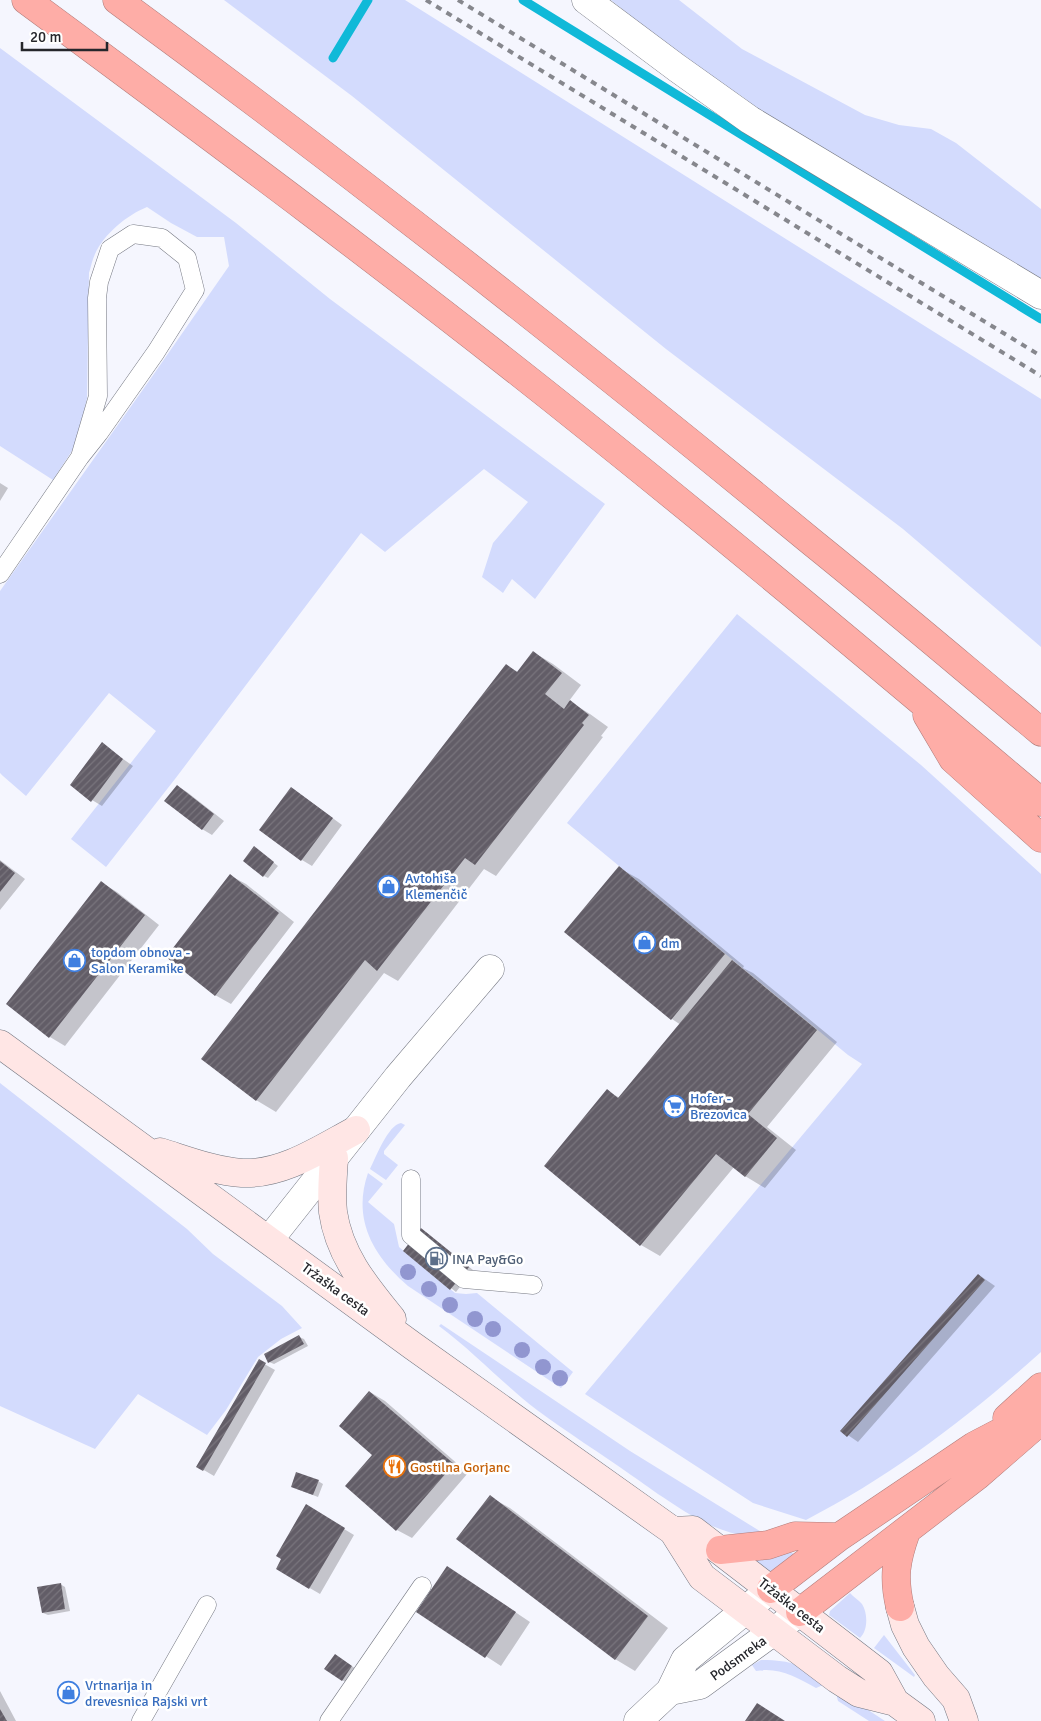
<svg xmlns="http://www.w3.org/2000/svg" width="1041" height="1721" font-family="Signika,sans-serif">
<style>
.green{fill:#d3dbfd}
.shadow{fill:#0003}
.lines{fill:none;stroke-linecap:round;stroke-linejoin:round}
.stream{stroke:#10b9d8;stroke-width:9}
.building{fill:url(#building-hatch)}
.service-casing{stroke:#757882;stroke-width:19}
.minor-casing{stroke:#757882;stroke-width:29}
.tertiary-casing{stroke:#757882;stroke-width:29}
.secondary-casing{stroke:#757882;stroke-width:29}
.motorway-casing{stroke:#b27e7c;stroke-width:29}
.service{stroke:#fff;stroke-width:18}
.minor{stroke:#fff;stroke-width:28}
.tertiary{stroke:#fff;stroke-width:28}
.secondary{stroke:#ffe6e5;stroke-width:28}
.motorway{stroke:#feada7;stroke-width:28}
.rail{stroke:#86878d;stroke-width:4;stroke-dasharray:6 6;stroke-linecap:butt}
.tree{fill:#9196d0}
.labels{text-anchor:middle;stroke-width:5;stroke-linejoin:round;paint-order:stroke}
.shop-label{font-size:14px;fill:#366cbe;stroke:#fff;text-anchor:start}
.service-label{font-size:14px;fill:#4e5e75;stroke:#fff;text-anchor:start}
.street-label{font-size:14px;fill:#25262b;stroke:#fff}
.food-label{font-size:14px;fill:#c56008;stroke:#fff;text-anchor:start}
</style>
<defs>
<pattern id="building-hatch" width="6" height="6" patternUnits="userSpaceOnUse" patternTransform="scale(1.25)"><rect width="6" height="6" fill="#625d67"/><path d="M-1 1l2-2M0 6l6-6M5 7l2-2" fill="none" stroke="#79757d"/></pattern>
</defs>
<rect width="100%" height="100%" fill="#f5f6fe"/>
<path class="green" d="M 224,0 L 405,0 L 1041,399 L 1041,647 L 903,529 L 666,349 L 352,96 Z
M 611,0 L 679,0 L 742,49 L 865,115 L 899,125 L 931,129 L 956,143 L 1041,209 L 1041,285 L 791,136 L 743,97 L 687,61 Z
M 0,48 L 236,223 L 330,299 L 605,504 L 535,599 L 512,579 L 503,593 L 482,577 L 493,543 L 528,502 L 484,469 L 385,552 L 361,533 L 175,779 L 106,867 L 71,839 L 156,731 L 109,693 L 26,796 L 3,776 L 0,773 L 0,591 L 149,381 L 229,266 L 224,237 L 197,237 L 171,223 L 147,207 C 127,215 104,234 95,254 C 92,260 91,267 89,273 L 87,398 L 77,443 L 53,480 L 0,446 Z
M 737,614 L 921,765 L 1041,874 L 1041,1352 C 970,1416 892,1476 806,1520 L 753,1503 L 585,1394 L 862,1064 L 848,1055 L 567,823 Z
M 0,1083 L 187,1229 L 213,1254 L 282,1306 L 302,1328 L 281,1339 L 258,1357 L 226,1410 L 207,1435 L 138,1394 L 95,1449 L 0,1406 Z
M 401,1123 L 405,1125 L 384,1151 L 384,1154 L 398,1165 L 386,1180 L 370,1169 C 376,1157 388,1125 401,1123 Z
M 368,1173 L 383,1184 L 368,1202 L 394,1224 L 399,1247 L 455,1293 L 466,1294 L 477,1293 L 573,1372 L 561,1388 L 408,1286 C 373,1256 352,1219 368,1173 Z
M 441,1324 L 630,1451 L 763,1533 C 757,1534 750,1536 744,1535 C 708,1532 660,1495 631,1475 C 600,1453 568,1433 537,1410 C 503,1384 474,1352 439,1326 Z
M 791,1552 L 797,1556 L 774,1576 L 753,1560 Z
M 850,1593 C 853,1597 859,1600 862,1604 C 868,1613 868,1631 860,1638 L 829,1615 L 830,1611 Z
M 884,1635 L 915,1675 L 914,1677 L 874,1648 Z
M 761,1660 C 792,1660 803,1665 828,1683 L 816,1688 C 796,1677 779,1667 756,1671 L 752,1665 Z
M 839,1691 L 885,1721 L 869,1721 L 838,1701 L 837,1697 Z"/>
<path class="shadow" d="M 0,483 L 8,488 L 0,501 Z
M 533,652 L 553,664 L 581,685 L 569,701 L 590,714 L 608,727 L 601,736 L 603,737 L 496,876 L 484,869 L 398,981 L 384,973 L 276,1112 L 256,1100 L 507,666 L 518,672 Z
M 102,744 L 133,766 L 102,806 L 92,800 Z
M 177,786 L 187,792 L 224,821 L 212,835 L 202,829 Z
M 292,788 L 342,825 L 312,866 L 302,860 Z
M 259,851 L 278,866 L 268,878 L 264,876 Z
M 0,860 L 25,879 L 0,910 Z
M 619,868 L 639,879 L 744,966 L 743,968 L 753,973 L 837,1042 L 767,1127 L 796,1150 L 765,1188 L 745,1176 L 734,1167 L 660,1256 L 641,1245 L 607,1091 L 620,1098 L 681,1025 L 672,1019 L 566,932 Z
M 231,876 L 246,884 L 294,922 L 231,1004 L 215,995 Z
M 102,883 L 117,892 L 159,925 L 65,1046 L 50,1037 L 7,1004 Z
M 426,1232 L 473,1270 L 456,1292 L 405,1251 Z
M 979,1275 L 995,1286 L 858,1442 L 842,1431 Z
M 299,1337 L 304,1339 L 308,1346 L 274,1364 L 269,1362 Z
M 259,1361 L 275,1370 L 214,1476 L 197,1466 Z
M 370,1392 L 385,1401 L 468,1473 L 412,1538 L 397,1530 L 374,1455 Z
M 318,1481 L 323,1484 L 318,1497 L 297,1489 Z
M 490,1497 L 510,1508 L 668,1628 L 635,1671 L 615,1659 Z
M 306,1506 L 354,1535 L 320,1594 L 277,1569 Z
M 463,1577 L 530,1622 L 501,1666 L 418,1612 Z
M 60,1584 L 65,1587 L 70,1611 L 48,1615 L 43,1613 Z
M 340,1658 L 356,1669 L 347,1683 L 342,1680 Z
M 0,1691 L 16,1721 L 0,1721 Z"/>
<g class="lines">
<path class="stream" d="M 523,0 L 1041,319
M 333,58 L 368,0"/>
</g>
<path class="building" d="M 533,651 L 562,673 L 545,694 L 564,709 L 570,700 L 589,715 L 582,723 L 584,725 L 475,865 L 465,858 L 377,971 L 365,960 L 256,1101 L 201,1059 L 506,664 L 517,672 Z
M 102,742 L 123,759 L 91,802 L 70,785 Z
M 177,785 L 214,814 L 202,830 L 164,801 Z
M 291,787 L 333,818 L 301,861 L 259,830 Z
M 254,846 L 274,862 L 263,877 L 243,861 Z
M 0,861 L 15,873 L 0,892 Z
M 619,866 L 725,954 L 671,1020 L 564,932 Z
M 230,874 L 279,913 L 215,996 L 166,957 Z
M 101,881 L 145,915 L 49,1038 L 6,1004 Z
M 732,960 L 817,1030 L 748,1114 L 777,1138 L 745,1177 L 716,1154 L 640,1246 L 544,1166 L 607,1089 L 618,1098 Z
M 421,1228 L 469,1267 L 450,1290 L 403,1251 Z
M 978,1274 L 985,1280 L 847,1437 L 840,1431 Z
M 299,1335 L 304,1344 L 268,1363 L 264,1354 Z
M 259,1359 L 266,1363 L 203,1471 L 196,1467 Z
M 369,1391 L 454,1464 L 396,1531 L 345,1486 L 372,1455 L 339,1426 Z
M 296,1472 L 319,1480 L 313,1495 L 291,1487 Z
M 490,1495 L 648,1616 L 615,1660 L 456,1539 Z
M 306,1504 L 345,1528 L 309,1589 L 276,1569 L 281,1559 L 276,1556 Z
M 447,1566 L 516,1612 L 485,1658 L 416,1612 Z
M 61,1583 L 65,1609 L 42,1613 L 37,1587 Z
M 335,1654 L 352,1666 L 342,1681 L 324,1669 Z
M 757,1703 L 785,1721 L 745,1721 Z
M 0,1709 L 7,1721 L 0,1721 Z"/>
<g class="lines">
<defs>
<path id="service" d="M 0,574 L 80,457 L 99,433 L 156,352 L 195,290 L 187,258 L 162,238 L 133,234 L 110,249 L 99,282 L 97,298 L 98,396 L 80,457
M 411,1179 L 411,1235 L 464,1279 L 533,1285
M 141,1721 L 207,1605
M 329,1721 L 422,1586"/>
<path id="minor" d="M 586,0 L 677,68 L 750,120 L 1041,295
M 269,1240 L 398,1077 L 490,969"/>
<path id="tertiary" d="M 670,1691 L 700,1685 L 800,1612
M 638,1721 L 670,1691 L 685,1660 L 771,1589"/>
<path id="secondary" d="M 0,1044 L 413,1346 L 673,1531 L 702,1577 L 837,1679 L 859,1693 L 895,1702 L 921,1721
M 160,1152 C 186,1160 214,1171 242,1173 C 283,1175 322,1148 356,1130
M 334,1158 C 333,1176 331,1194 333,1212 C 339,1255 366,1287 392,1319
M 673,1531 L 693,1530 L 879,1673 L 895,1702
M 900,1607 L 905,1625 L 916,1647 L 936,1676 L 956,1699 L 964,1721"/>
<path id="motorway" d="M 26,0 C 214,139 403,279 585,425 C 739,548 890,675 1041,802
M 117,0 C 354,174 586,356 813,543 C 890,605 965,669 1041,732
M 927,715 L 953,759 L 1041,838
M 1007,1418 L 1041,1387
M 720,1550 L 768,1545 L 795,1536 L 839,1537
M 771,1589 L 839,1537 L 974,1446 L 1041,1411
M 900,1607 C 893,1577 896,1560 906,1532
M 800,1612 L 977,1476 L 1038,1423"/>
</defs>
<use href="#service" class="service-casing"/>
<use href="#minor" class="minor-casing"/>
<use href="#tertiary" class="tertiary-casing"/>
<use href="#secondary" class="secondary-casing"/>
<use href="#motorway" class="motorway-casing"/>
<use href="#service" class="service"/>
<use href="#minor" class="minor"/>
<use href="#tertiary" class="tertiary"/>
<use href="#secondary" class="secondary"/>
<use href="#motorway" class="motorway"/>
<path class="rail" d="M 426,0 L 1041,376
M 458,0 L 1041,356"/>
</g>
<g class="tree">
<circle cx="408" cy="1272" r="8"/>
<circle cx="429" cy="1289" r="8"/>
<circle cx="450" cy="1305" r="8"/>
<circle cx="475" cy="1319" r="8"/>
<circle cx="493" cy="1329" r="8"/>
<circle cx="522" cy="1350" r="8"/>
<circle cx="543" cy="1367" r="8"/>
<circle cx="560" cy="1378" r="8"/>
</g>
<defs>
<symbol id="shop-ring" viewBox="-11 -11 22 22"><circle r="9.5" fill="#fff" stroke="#3f7fe0" stroke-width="1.5"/><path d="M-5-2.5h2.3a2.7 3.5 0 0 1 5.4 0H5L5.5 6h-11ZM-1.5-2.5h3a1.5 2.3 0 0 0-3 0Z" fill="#3f7fe0"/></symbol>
<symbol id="supermarket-ring" viewBox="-11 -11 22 22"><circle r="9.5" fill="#fff" stroke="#3f7fe0" stroke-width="1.5"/><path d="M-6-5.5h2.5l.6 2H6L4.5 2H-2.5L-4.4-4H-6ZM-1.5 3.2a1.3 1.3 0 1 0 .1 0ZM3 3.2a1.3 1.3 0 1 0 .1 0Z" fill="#3f7fe0"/></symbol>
<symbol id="fuel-ring" viewBox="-11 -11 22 22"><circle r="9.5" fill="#fff" stroke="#5c6f8a" stroke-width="1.5"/><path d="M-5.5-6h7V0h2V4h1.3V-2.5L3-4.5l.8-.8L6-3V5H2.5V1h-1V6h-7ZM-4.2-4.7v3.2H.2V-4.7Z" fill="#5c6f8a"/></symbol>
<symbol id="restaurant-ring" viewBox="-11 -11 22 22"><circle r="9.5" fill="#fff" stroke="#e8710a" stroke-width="1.5"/><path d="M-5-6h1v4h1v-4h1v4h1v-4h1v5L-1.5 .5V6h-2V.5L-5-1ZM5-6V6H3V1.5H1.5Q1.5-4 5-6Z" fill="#e8710a"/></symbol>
</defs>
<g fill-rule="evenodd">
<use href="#shop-ring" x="376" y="874" width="25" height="25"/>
<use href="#shop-ring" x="632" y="930" width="25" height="25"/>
<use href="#shop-ring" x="62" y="948" width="25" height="25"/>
<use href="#supermarket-ring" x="662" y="1094" width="25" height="25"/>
<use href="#fuel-ring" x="424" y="1246" width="25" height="25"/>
<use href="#restaurant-ring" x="382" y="1454" width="25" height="25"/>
<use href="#shop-ring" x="56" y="1680" width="25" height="25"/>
</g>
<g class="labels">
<g class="shop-label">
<text x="405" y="883">Avtohiša<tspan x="405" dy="16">Klemenčič</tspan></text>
<text x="661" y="948">dm</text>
<text x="91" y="957">topdom obnova -<tspan x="91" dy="16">Salon Keramike</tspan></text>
<text x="690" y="1103">Hofer -<tspan x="690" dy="16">Brezovica</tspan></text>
<text x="85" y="1690">Vrtnarija in<tspan x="85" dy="16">drevesnica Rajski vrt</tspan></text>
</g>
<g class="service-label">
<text x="452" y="1264">INA Pay&amp;Go</text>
</g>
<g class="street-label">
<text transform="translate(336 1289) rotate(36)" y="5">Tržaška cesta</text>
<text transform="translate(792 1605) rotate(38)" y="5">Tržaška cesta</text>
<text transform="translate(738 1658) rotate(-36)" y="5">Podsmreka</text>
</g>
<g class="food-label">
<text x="410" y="1472">Gostilna Gorjanc</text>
</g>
</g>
<path d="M22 42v8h85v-8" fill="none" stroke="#25262b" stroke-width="2.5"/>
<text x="30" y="42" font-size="15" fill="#25262b" stroke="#ffffff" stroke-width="4" paint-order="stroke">20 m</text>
</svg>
